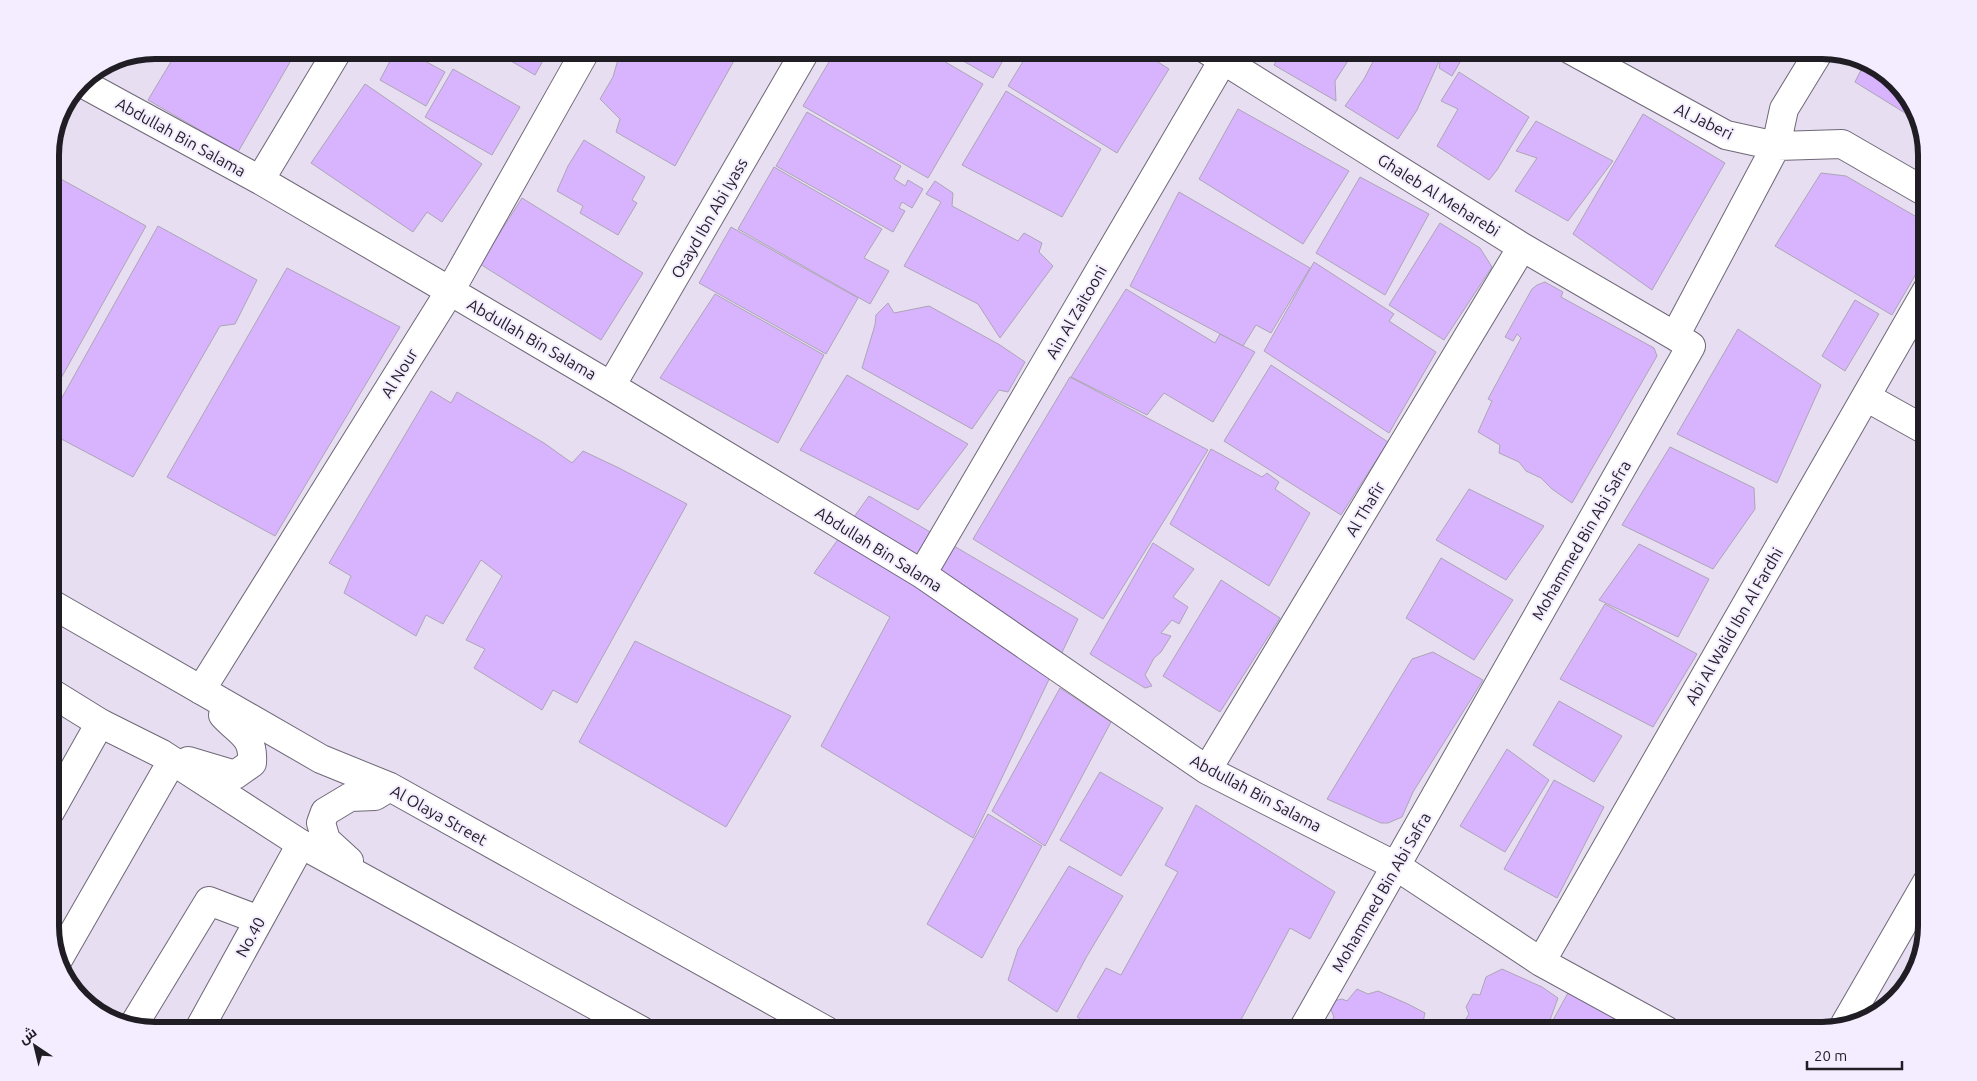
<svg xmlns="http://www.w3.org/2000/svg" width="1977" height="1081" font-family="Ubuntu,Cairo,sans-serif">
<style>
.building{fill:#d7b4fd;stroke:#ada5b6}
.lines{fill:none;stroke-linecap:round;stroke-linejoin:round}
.minor-casing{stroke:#6f6878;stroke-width:30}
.major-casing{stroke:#6f6878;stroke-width:30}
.minor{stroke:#fff;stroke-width:28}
.major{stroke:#fff;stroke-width:28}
.labels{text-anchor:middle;stroke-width:4;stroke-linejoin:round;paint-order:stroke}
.street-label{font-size:16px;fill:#201d24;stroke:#f4ecff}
.rim{fill:none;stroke:#201d24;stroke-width:6}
</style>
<rect width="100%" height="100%" fill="#e7dff1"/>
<path class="building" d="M 178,50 L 297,50 L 238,152 L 148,100 Z
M 396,50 L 405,50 L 445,72 L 426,106 L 380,80 Z
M 492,50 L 549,50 L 535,75 Z
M 625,50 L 740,50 L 675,166 L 616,132 L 620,119 L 600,99 L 613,77 L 617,63 Z
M 836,50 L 925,50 L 983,84 L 928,178 L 803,106 Z
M 944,50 L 1009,50 L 993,78 Z
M 1030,50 L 1139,50 L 1169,69 L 1117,153 L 1008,86 Z
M 1276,50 L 1355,50 L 1335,81 L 1336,101 L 1274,65 L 1281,52 Z
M 1379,50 L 1428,50 L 1441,57 L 1417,110 L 1398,139 L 1345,106 L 1364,79 Z
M 1429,50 L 1467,50 L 1452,76 L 1439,68 L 1441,57 Z
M 1696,50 L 1724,50 L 1721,57 L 1709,58 Z
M 1868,61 L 1909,97 L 1918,121 L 1855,82 L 1864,64 Z
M 453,69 L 520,107 L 492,155 L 425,117 Z
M 1459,72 L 1529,117 L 1497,170 L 1489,180 L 1437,146 L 1458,109 L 1441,101 Z
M 365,84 L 482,164 L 442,222 L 427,212 L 413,232 L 311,163 Z
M 1006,91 L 1101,149 L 1062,217 L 962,165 Z
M 1238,109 L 1349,171 L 1303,244 L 1199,179 Z
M 807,112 L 901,166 L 894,179 L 905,186 L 908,180 L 923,189 L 912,208 L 902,202 L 899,208 L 905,211 L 893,232 L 776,166 Z
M 1643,114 L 1725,163 L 1652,290 L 1573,234 Z
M 1536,121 L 1613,161 L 1568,221 L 1515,191 L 1537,158 L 1516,151 Z
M 584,140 L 645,177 L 632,200 L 637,203 L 618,235 L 580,213 L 583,206 L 557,191 L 568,166 Z
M 774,167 L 882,229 L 864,258 L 889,271 L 870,304 L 738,229 Z
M 50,173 L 146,226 L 50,398 Z
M 1821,173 L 1846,176 L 1927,223 L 1927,255 L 1892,315 L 1775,246 Z
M 1360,177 L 1429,214 L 1385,295 L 1316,253 Z
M 935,181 L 953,193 L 952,206 L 1018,241 L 1024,233 L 1042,243 L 1039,252 L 1053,266 L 1000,338 L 978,304 L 904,266 L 941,202 L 926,194 Z
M 1179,192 L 1310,268 L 1271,333 L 1256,325 L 1243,346 L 1130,286 Z
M 522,198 L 643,273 L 601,340 L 480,264 Z
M 1440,223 L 1480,248 L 1492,267 L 1444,340 L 1389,305 Z
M 158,226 L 257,280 L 235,324 L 220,326 L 133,477 L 50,433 L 50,419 Z
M 731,227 L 858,298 L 826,354 L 699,283 Z
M 1314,262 L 1394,314 L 1389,321 L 1436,352 L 1389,433 L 1264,351 Z
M 287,268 L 400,327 L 275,536 L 167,477 Z
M 1545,282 L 1563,292 L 1561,297 L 1654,348 L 1657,356 L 1572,503 L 1552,489 L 1541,478 L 1526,471 L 1519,462 L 1499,453 L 1500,445 L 1478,432 L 1492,401 L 1488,399 L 1521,338 L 1517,334 L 1513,341 L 1505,337 L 1532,289 L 1537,285 Z
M 1126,289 L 1215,343 L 1220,334 L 1255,352 L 1213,422 L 1164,393 L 1147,415 L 1071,377 Z
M 715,294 L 824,355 L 778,443 L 660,378 Z
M 1855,300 L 1879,314 L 1845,371 L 1822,356 Z
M 888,303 L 894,313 L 929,306 L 1000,345 L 1025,362 L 1008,392 L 999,390 L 972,429 L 862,368 L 875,325 L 876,315 Z
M 1738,329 L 1821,385 L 1777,483 L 1677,434 Z
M 1271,365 L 1388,442 L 1341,515 L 1224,441 Z
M 847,375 L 968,444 L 918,510 L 800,450 Z
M 1070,377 L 1208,450 L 1103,619 L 973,539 Z
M 431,391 L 451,403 L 457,392 L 544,443 L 572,463 L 583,451 L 619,468 L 687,504 L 577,703 L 553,690 L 542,710 L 474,668 L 485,649 L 466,640 L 502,576 L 481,560 L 443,624 L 426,615 L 416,636 L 344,593 L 351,576 L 329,563 Z
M 1670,447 L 1754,488 L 1755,509 L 1713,569 L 1622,525 Z
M 1211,449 L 1262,477 L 1267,473 L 1279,482 L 1275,489 L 1310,513 L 1269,586 L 1170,524 Z
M 1469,489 L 1544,526 L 1506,580 L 1436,540 Z
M 869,496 L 1078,619 L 973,838 L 821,746 L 890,617 L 814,573 Z
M 1153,543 L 1194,569 L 1173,597 L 1188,607 L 1179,624 L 1172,620 L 1161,633 L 1171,636 L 1161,652 L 1154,658 L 1145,675 L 1152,686 L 1145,688 L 1090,654 Z
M 1639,544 L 1709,579 L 1678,637 L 1599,600 Z
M 1441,558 L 1513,600 L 1474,660 L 1406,618 Z
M 1221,580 L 1280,618 L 1220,712 L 1163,676 Z
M 1605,604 L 1697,654 L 1653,727 L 1560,679 Z
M 635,641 L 791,716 L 726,827 L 579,742 Z
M 1433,652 L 1483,680 L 1413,792 L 1402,817 L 1388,823 L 1381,823 L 1327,799 L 1412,659 Z
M 1060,688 L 1111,722 L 1045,846 L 992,811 Z
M 1559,701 L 1622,736 L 1594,782 L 1533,745 Z
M 1507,749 L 1549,780 L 1505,852 L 1460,826 Z
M 1100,772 L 1163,808 L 1121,876 L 1060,840 Z
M 1554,780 L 1604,807 L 1557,898 L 1504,869 Z
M 1196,805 L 1335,892 L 1310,939 L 1290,928 L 1235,1031 L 1100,1031 L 1077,1017 L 1106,968 L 1121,975 L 1178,872 L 1165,865 Z
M 988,814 L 1042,846 L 982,958 L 927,924 Z
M 1069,866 L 1123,896 L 1087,956 L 1057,1012 L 1008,980 L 1018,949 Z
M 1502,969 L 1542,987 L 1558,998 L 1550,1020 L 1542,1031 L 1464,1031 L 1460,1028 L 1469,1014 L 1466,1007 L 1473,994 L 1480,995 L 1486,977 Z
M 1357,989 L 1368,994 L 1378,991 L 1408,1004 L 1425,1013 L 1423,1022 L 1438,1024 L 1440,1030 L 1326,1031 L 1334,1017 L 1331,1010 L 1333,1001 L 1342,999 L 1347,1001 Z
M 1569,991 L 1637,1031 L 1547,1031 Z"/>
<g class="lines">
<defs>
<path id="minor" d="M 1207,50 L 1522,247 L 1675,336
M 1571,50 L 1726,135 L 1776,146 L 1842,144 L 1927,193
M 80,82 L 260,180 L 450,291 L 611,386 L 922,574 L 1207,770 L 1396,866 L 1541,962 L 1667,1031
M 260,180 L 338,50
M 611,386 L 806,50
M 1866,397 L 1927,431
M 922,574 L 1229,50
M 201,690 L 450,291 L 586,50
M 1207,770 L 1522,247
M 50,812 L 100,723
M 59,958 L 172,761
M 1541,962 L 1927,290
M 1845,1024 L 1927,882
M 133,1026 L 209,901 L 259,920
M 198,1031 L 301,844
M 1302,1031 L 1691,346 L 1675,336 L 1776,146 L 1784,109 L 1820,50"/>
<path id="major" d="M 50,603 L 321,759 L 390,787 L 827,1031
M 50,692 L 100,723 L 162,754 L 301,844 L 642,1031
M 188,761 L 235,775 L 252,763 C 254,735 239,733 223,715
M 349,861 L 326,840 L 321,823 L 325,812 L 350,797 L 375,796 L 390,787"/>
</defs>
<use href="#minor" class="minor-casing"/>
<use href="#major" class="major-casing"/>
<use href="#minor" class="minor"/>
<use href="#major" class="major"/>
</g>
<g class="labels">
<g class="street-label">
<text transform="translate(1704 121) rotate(26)" y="6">Al Jaberi</text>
<text transform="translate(181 137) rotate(29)" y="6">Abdullah Bin Salama</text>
<text transform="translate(1439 195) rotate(32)" y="6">Ghaleb Al Meharebi</text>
<text transform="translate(709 218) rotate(-60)" y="6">Osayd Ibn Abi Iyass</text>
<text transform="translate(1076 312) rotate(-60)" y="6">Ain Al Zaitooni</text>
<text transform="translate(532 339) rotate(30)" y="6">Abdullah Bin Salama</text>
<text transform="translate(399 373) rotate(-58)" y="6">Al Nour</text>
<text transform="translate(1365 509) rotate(-59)" y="6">Al Thafir</text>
<text transform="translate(1581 540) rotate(-60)" y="6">Mohammed Bin Abi Safra</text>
<text transform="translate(879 549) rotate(32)" y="6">Abdullah Bin Salama</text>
<text transform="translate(1734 626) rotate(-60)" y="6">Abi Al Walid Ibn Al Fardhi</text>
<text transform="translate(1256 793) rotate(28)" y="6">Abdullah Bin Salama</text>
<text transform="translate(439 815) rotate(29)" y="6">Al Olaya Street</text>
<text transform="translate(1381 892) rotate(-60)" y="6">Mohammed Bin Abi Safra</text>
<text transform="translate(250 937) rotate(-61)" y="6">No.40</text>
</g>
</g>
<path d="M0 0H1977V1081H0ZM155 59H1822A96 96 0 0 1 1918 155V926A96 96 0 0 1 1822 1022H155A96 96 0 0 1 59 926V155A96 96 0 0 1 155 59Z" fill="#f4ecff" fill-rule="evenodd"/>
<path class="rim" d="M155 59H1822A96 96 0 0 1 1918 155V926A96 96 0 0 1 1822 1022H155A96 96 0 0 1 59 926V155A96 96 0 0 1 155 59Z"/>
<g transform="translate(35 1046) rotate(325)" stroke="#f4ecff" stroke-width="4" paint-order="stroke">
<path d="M0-4L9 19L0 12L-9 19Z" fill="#201d24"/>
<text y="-8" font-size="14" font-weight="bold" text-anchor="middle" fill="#201d24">ش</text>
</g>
<path d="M1807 1061v8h95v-8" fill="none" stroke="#201d24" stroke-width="2.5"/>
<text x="1814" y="1061" font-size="15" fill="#201d24" stroke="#f4ecff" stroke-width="4" paint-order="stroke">20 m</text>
</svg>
